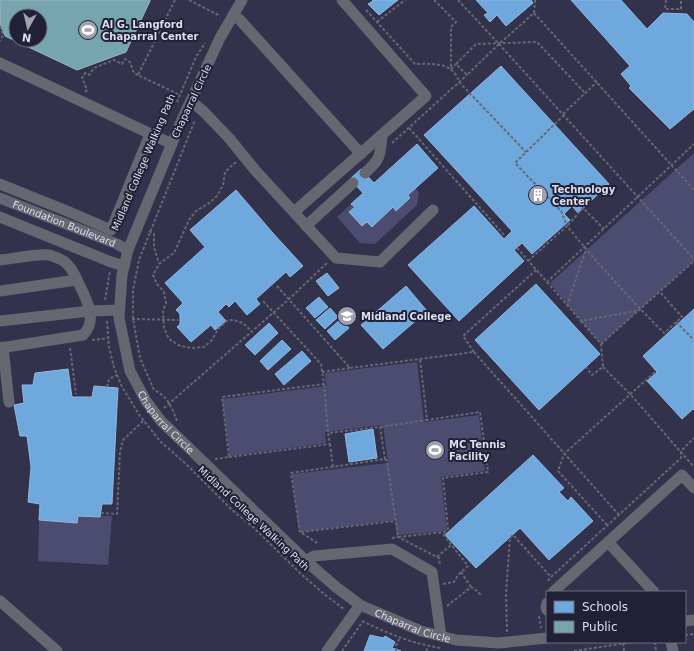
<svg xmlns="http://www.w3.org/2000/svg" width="694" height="651" font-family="'DejaVu Sans',sans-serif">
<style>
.built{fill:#32324d;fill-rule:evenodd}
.green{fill:#4c4c71}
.schools{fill:#6fa8dc;stroke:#90b8e1}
.public{fill:#76a5af;stroke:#95b6c2;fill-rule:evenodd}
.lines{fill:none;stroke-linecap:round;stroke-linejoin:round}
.path{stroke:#676771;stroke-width:2;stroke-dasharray:3 2;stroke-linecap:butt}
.minor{stroke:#676772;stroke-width:11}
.labels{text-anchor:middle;stroke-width:4;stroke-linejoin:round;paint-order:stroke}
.poi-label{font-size:10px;font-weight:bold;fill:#dddeee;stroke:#202036;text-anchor:start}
.street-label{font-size:10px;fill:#dddeee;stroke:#202036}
</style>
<rect width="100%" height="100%" fill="#2f2f3b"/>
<path class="built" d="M 0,0 L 694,0 L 694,651 L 0,651 ZM 16,16 L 40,16 L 40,40 L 16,40 ZM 547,592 L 685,592 L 685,642 L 547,642 Z"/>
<path class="green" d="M 694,153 L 694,261 L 601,344 L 581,321 L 550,283 Z
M 415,188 L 419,192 L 417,205 L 375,244 L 360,243 L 337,217 L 351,204 L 355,207 L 350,212 L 362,226 L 367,222 L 372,227 L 393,207 L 396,211 L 411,198 L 409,195 Z
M 417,362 L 424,422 L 479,415 L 485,471 L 441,477 L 447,531 L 397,535 L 395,520 L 299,532 L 292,474 L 388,463 L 383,425 L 325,432 L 326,443 L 230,456 L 222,399 L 326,386 L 325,373 Z
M 78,516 L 112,516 L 108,565 L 38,561 L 39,520 L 77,523 Z"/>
<path class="schools" d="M 372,0 L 398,0 L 379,15 L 368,4 L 373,1 Z
M 476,0 L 531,0 L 533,3 L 506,26 L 497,15 L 490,22 L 484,15 L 488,13 Z
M 571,0 L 621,0 L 647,29 L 663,13 L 687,14 L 694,22 L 694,109 L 670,129 L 629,88 L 631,86 L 621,74 L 630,66 Z
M 501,66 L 609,184 L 578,213 L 572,206 L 564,214 L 570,220 L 532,254 L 522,243 L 514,250 L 524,261 L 459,321 L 408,265 L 474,206 L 504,239 L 512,231 L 424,135 Z
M 417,144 L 438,168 L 408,195 L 410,198 L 396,211 L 393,207 L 372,227 L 367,222 L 362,226 L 349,212 L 355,207 L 351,204 L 363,193 L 350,179 L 361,169 L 374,183 Z
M 236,190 L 272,232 L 303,266 L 290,277 L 286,272 L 256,299 L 260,304 L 247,315 L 235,301 L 229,307 L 226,304 L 218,312 L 226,321 L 215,330 L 211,325 L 191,342 L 177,327 L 180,324 L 180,314 L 176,310 L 183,303 L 165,283 L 205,247 L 190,230 Z
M 327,273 L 339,288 L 328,296 L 316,281 Z
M 536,284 L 600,354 L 539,410 L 475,340 Z
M 406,286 L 427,311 L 383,349 L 361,325 Z
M 319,297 L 328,307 L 315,318 L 306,308 Z
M 330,308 L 338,317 L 325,329 L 316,320 Z
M 694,309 L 694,410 L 693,409 L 682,419 L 647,381 L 657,372 L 643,356 Z
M 341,319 L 349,328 L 335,340 L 327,331 Z
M 269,323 L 278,333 L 255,355 L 245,345 Z
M 282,340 L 291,349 L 268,370 L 260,361 Z
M 302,351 L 311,361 L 284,385 L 275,374 Z
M 68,369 L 72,397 L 92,397 L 94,386 L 118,388 L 112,504 L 102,504 L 100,517 L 78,516 L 77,523 L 39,520 L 40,504 L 28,502 L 31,467 L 27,436 L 20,436 L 14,405 L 24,403 L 22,385 L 33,385 L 35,373 Z
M 373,429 L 377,458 L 349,462 L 345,434 Z
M 533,455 L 564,488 L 559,492 L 568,501 L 571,497 L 593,521 L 549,560 L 520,528 L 476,568 L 445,535 Z
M 370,635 L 383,638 L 385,636 L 395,642 L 392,648 L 401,651 L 364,651 Z"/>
<path class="public" d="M 0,0 L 150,0 L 150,1 L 126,52 L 77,70 L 5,36 L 0,24 ZM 16,16 L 40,16 L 40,40 L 16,40 Z"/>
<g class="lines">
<path class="path" d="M 175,0 L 138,75 L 180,95
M 189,0 L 220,16
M 434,0 L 456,22 L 451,27 L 451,69 L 456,64
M 458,0 L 499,44 L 694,259
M 535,0 L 534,13 L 499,44 L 467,75 L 456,64 L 476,44 L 537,42 L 585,93
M 666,0 L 665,9 L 681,9 L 681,0
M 366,10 L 415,64 C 432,64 453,61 459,82 L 526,152
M 534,13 L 694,190
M 377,22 L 405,0
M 0,26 L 3,35 L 0,41
M 85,92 L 87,90 L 82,78 L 85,73 L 89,75 L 94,68 L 114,60 L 122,64 L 125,59 L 130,62 L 134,73 L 138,75
M 177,102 L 196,57 L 205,43
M 563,114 L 597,82
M 564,115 L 515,163 L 561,211 L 567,226
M 409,128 L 506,237
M 392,143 L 467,75
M 236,162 L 225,172 L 223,185 L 217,196 L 208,204 L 196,211 L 189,220 L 174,253 L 159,264 L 153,275 L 157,284 L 164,292 L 166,303 L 163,311 L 164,328 L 169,339 L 180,346 L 192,348 L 204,347 L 212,340 L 218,329 L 228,320 C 239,320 244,323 251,331
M 568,225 L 583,208 L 604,229
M 149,231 L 154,234 L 154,247 L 159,263
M 517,248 L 547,282 L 694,144
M 528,261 L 567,226 C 598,264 630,299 664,333 L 682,317 L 660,292
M 547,282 L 581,321 L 640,310
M 277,286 L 350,368 L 474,352 L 619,515
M 105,300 L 110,271
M 567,306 L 586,249
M 132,319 L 178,320
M 107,321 L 109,347 L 114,367 L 122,387 L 140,416 L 160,441 L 186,464 L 232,510 L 253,527 L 301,574 L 324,594 L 345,610
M 581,321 L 601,344 L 603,367 L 592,375 L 586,367
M 676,322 L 694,340
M 92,340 L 109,338
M 601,344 L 694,261
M 70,348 L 76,394
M 474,352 L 463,336 L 536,270
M 603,367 L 630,394 L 694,467
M 322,372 L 350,368
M 324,384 L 328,433
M 107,387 L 109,379 L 117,375
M 164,408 L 288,300 L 327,263
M 177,421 C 172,408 168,396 154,390 L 140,358 L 133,319 L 133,290 L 139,260 L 195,120
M 380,427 L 427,420 L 420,359
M 330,444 L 333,467
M 229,457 L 330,444 L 328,433 L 380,427 L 385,459 L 291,473 L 300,532 L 319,544
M 215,459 L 229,457 L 222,397 L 324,384 L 321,364 L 263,301
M 385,459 L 387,461 L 398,537 L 445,532 L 448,529 L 443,478 L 488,472 L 480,412 L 427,420
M 101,513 L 117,514 L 120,452 L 123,440 L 143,421
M 607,525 L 558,471 L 564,454 L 655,372
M 301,532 L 395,521
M 392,538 L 398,537 L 439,558 L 440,566
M 437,557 L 451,545
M 461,572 L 471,587
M 548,581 L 551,577 L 681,458 L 681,451 L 694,438
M 443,584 L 454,582 L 458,575 L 468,566 L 443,534 L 444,533
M 447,606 L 471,587 L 477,591 L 482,596
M 539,616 L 541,628
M 362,621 C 387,633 413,644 441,648
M 507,632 L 506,593 L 510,538 L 513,535 L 551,577
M 685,635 L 694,634
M 655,642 L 656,651
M 623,643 L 624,651
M 342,651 L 363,621
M 396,651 L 396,646 L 400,637
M 426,651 L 429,646
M 574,651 L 634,642"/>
<g class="minor">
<path id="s1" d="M 242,0 L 220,38 L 180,124 L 128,250 L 122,275 L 119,318 L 130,371 L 146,401 L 161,421 L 306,561 L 336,587 L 360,605 L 421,631 L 456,640 L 499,643 L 547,638"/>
<path d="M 233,15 L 240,20 L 361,154"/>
<path d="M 0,63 L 172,144"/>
<path d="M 191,101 L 204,112 L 229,138 L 255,170 L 336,258 L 380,262 L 433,210"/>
<path d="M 365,173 C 381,159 380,156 382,136"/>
<path d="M 0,184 L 67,211 L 111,230 L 150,134"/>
<path id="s2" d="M 0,198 L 117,244 L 128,250"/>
<path d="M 294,212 L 426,96 L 342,0"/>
<path d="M 0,217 L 111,262 L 124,266"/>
<path d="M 306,226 L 353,183"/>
<path d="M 0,260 C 12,259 39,253 49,255 C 55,257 62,259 66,263 C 72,268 76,277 79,284 C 87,300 98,320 83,335 L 0,348"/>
<path d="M 0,291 L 77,280"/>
<path d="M 0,321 L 90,311 L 119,310"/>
<path d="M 3,347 L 9,402"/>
<path d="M 608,542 L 654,592"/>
<path d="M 306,561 L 314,556 L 392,549 L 432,572 L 441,636"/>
<path d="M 553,592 L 682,475 L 694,488"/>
<path d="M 0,601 L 57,651"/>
<path d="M 547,603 L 546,607 L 547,610"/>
<path d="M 685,621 L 694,620"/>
<path d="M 671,642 L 673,651"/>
<path d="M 327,651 L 360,605"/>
</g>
</g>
<defs>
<symbol id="stadium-disc" viewBox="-11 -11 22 22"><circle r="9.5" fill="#a0a1af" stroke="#202036"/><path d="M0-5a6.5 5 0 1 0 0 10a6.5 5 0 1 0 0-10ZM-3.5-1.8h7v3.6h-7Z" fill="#fff"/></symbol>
<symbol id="building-disc" viewBox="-11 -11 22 22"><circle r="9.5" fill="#a0a1af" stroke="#202036"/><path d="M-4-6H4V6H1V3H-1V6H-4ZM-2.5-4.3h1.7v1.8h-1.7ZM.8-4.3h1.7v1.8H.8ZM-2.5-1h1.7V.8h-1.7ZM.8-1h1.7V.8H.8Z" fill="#fff"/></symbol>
<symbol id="university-disc" viewBox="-11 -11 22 22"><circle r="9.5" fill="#a0a1af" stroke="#202036"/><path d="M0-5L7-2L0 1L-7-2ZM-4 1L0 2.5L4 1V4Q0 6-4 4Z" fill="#fff"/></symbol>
</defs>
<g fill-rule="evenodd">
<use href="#stadium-disc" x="77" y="19" width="22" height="22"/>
<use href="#building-disc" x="527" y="184" width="22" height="22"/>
<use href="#university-disc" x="336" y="305" width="22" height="22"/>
<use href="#stadium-disc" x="424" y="439" width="22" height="22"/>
</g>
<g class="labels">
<g class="poi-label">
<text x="102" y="28">Al G. Langford<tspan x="102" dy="12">Chaparral Center</tspan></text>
<text x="552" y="193">Technology<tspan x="552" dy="12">Center</tspan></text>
<text x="361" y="320">Midland College</text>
<text x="449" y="448">MC Tennis<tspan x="449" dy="12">Facility</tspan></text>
</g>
<g class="street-label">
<text transform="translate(191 101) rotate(-65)" y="4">Chaparral Circle</text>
<text transform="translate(143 162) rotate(-67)" y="4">Midland College Walking Path</text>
<text dy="4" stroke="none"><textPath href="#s2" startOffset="69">Foundation Boulevard</textPath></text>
<text dy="4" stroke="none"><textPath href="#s1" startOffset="461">Chaparral Circle</textPath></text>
<text transform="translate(254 518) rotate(43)" y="4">Midland College Walking Path</text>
<text dy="4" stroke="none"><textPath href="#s1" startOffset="785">Chaparral Circle</textPath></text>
</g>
</g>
<rect x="546" y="591" width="140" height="52" fill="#202036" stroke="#6c6c80"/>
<rect x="554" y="601" width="20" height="12" fill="#6fa8dc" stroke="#6c6c80"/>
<text x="582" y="611" font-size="12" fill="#dddeee">Schools</text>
<rect x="554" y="621" width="20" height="12" fill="#76a5af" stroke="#6c6c80"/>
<text x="582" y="631" font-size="12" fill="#dddeee">Public</text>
<g transform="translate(28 28) rotate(188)"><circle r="19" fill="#202036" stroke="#6c6c80"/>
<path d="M0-3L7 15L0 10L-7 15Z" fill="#a0a1af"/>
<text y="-6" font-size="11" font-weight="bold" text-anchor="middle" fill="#dddeee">N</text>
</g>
</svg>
